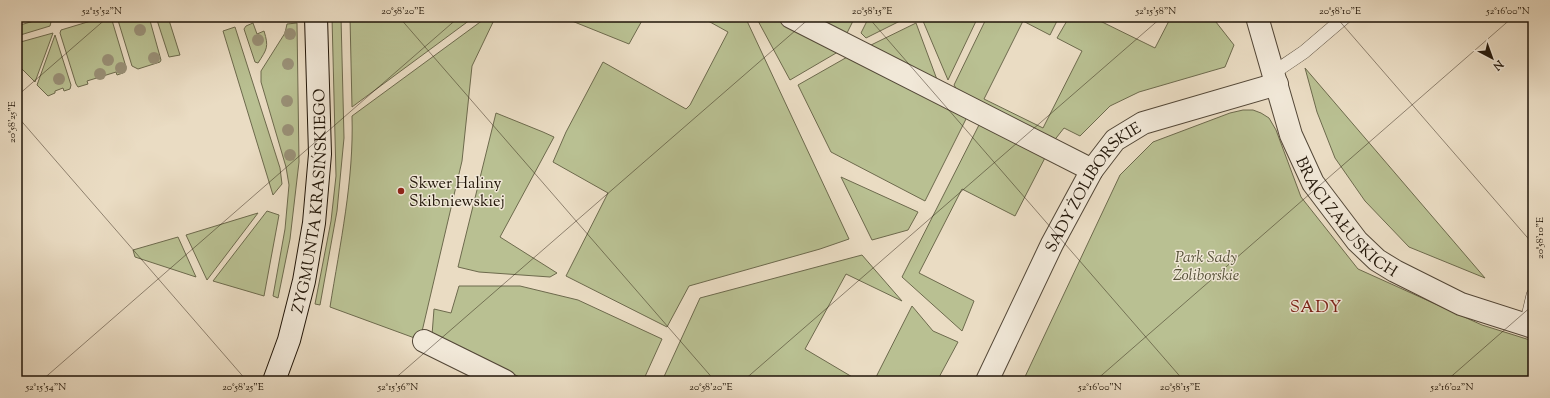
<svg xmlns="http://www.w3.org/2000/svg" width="1550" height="398" font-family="'Sorts Mill Goudy',serif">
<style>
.green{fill:#b9c092;stroke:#6d6a4d}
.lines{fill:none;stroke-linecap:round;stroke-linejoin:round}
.lane-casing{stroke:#534737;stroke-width:14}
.street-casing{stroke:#534737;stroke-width:24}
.secondary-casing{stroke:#211508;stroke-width:24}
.lane{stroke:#f1e8d8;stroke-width:13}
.street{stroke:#f1e8d8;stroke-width:22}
.secondary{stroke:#f1e8d8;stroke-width:22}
.tree{fill:#999077}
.ticks{fill:none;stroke:#211508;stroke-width:1;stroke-opacity:0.45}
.poi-dot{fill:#8f2418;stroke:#f1e8d8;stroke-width:1.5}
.labels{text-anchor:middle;stroke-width:3;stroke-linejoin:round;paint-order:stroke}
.poi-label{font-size:16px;fill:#211508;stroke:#f1e8d8;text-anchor:start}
.street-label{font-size:16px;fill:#211508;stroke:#f1e8d8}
.park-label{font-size:16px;font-style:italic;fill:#565138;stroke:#f1e8d8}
.neighbourhood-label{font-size:17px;letter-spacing:1px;fill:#7a1f14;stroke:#f1e8d8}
.neatline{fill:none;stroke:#211508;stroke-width:1.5}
.ticks-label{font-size:10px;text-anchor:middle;fill:#211508}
</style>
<rect width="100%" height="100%" fill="#eadcc3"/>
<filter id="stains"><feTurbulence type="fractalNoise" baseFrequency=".005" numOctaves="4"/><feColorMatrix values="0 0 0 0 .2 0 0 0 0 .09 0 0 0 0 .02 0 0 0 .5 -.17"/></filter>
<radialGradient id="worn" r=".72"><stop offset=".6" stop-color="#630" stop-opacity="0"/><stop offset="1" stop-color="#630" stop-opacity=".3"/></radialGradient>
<path class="green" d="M 47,17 L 49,17 L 51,22 L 50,26 L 17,36 L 17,26 Z
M 104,17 L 111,17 L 126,67 L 123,73 L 117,75 L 116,72 L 87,81 L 88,84 L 78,87 L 76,84 L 60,33 L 61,30 Z
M 117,17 L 149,17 L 161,60 L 160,62 L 138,69 L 132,66 Z
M 156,17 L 168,17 L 180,55 L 169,57 Z
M 332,17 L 341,17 L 344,138 L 337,211 L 320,305 L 315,304 L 331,221 L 336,176 Z
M 350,17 L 474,17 L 352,107 Z
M 487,17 L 495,18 L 472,66 L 462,161 L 420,340 L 330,307 C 340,244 354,180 352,116 Z
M 562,17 L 644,17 L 629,44 Z
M 701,17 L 748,17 L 747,21 L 849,239 L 820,249 L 689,286 L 667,327 L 566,276 L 608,193 L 553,162 L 566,132 L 603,62 L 686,109 L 690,105 L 728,32 Z
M 758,17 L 782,17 L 843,49 L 790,80 L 757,19 Z
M 806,17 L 855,17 L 845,37 Z
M 869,17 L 908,17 L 866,38 L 861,33 Z
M 931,17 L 978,17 L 948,80 L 923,21 Z
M 987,17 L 1050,17 L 1057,21 L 1050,35 L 1023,21 L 984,99 L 1043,128 L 1082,51 L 1057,38 L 1068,19 L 1064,17 L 1096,17 L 1096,19 L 1155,48 L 1171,17 L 1212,17 L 1234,45 L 1225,67 L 1139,92 L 1110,106 L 1080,136 L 1064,128 L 1053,142 L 962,98 L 954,85 Z
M 253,23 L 257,34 L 264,31 C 269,47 267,49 258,63 L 255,62 L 244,29 L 246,26 Z
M 297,23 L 299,162 L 290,239 L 278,298 L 273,296 L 285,229 L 289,185 L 286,167 L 261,82 L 261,71 L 285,33 L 287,24 Z
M 916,23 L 939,85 L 869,46 Z
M 235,27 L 280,168 L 282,184 L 273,195 L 223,31 Z
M 53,33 L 35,82 L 17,64 L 17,43 Z
M 55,35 L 71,85 L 70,89 L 64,91 L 63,88 L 55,91 L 55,93 L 48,96 L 37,85 Z
M 849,56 L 968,115 L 925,201 L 831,152 L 798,85 Z
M 1305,68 L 1485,278 L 1409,247 L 1365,201 L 1335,158 L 1317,112 Z
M 1243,110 L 1253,110 L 1261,113 L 1269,118 L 1276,130 L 1301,197 L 1358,269 L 1482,325 L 1533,341 L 1533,381 L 1023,381 L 1120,175 L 1153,142 L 1230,113 Z
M 496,113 L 543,132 L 554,137 L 500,237 L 557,273 L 550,277 L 479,272 L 458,267 Z
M 981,121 L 1048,152 L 1015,216 L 962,189 L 919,273 L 974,301 L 962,331 L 902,277 Z
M 841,177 L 918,212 L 908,230 L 872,240 Z
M 267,211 L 279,215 L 264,296 L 213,281 Z
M 258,213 L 207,280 L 186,235 Z
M 178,237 L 196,277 L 135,257 L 133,250 Z
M 862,255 L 902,301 L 846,274 L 805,349 L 859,381 L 662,381 L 700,298 Z
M 459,286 L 520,286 L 578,300 L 662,339 L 643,381 L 528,381 L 432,335 L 434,309 L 451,313 Z
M 912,306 L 933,331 L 958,342 L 937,381 L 874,381 Z"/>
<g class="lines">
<defs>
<path id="lane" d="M 1273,73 L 1304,52 L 1345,17
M 1526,325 L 1533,295"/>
<g id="street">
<path d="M 791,17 L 1092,170"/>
<path id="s1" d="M 1257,17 L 1291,135 L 1313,183 L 1357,241 L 1377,260 L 1395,271 L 1461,304 L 1533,327"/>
<path d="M 424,341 L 505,381"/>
<path id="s2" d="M 987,381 L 1052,244 L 1092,170 L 1115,140 L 1143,123 L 1277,84"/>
</g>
<g id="secondary">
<path id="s3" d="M 274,381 L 289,340 L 304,281 L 314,223 L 320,154 L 316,17"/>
</g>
</defs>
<use href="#lane" class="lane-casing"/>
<use href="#street" class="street-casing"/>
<use href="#secondary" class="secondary-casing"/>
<use href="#lane" class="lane"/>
<use href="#street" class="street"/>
<use href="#secondary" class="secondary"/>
</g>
<g class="tree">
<circle cx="140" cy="30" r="6"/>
<circle cx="290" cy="34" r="6"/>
<circle cx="258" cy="40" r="6"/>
<circle cx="154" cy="58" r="6"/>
<circle cx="108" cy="60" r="6"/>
<circle cx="288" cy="64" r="6"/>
<circle cx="121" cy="68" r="6"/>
<circle cx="100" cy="74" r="6"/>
<circle cx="59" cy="79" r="6"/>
<circle cx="287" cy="101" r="6"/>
<circle cx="288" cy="130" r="6"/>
<circle cx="290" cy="155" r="6"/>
</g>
<path class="ticks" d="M 399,17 L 715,381M 868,17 L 1184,381M 1336,17 L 1533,244M 17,96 L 108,17M 17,116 L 247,381M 41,381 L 459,17M 392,381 L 811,17M 743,381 L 1162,17M 1095,381 L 1513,17M 1446,381 L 1533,305"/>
<circle class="poi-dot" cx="401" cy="191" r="4"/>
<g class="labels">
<g class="poi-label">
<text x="409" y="188">Skwer Haliny<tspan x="409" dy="18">Skibniewskiej</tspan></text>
</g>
<g class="street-label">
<text dy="6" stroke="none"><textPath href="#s2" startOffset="223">SADY ŻOLIBORSKIE</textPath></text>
<text dy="6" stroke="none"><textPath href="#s3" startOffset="185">ZYGMUNTA KRASIŃSKIEGO</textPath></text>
<text dy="6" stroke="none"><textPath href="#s1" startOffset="223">BRACI ZAŁUSKICH</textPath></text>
</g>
<g class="park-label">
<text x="1206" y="262">Park Sady<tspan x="1206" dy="18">Żoliborskie</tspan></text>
</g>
<g class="neighbourhood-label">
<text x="1316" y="312">SADY</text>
</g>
</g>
<rect width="1550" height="398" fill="none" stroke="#eadcc3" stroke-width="44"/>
<g transform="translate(1492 58) rotate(139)" stroke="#f1e8d8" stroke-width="3" paint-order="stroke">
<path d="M0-3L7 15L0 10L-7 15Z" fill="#211508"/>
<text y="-6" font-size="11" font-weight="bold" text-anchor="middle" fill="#211508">N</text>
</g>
<rect x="22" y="22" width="1506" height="354" class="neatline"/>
<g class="ticks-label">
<text x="102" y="14">52°15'52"N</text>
<text x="403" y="14">20°58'20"E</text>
<text x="872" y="14">20°58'15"E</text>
<text x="1156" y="14">52°15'58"N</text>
<text x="1340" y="14">20°58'10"E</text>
<text x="1508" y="14">52°16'00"N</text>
<text transform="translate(11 122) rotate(-90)" y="4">20°58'25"E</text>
<text transform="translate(1539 238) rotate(-90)" y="4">20°58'10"E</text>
<text x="46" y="390">52°15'54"N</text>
<text x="243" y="390">20°58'25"E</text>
<text x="398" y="390">52°15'56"N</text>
<text x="711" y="390">20°58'20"E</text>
<text x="1100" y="390">52°16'00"N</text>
<text x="1180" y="390">20°58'15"E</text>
<text x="1452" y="390">52°16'02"N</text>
</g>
<rect width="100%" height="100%" filter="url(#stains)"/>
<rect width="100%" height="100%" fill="url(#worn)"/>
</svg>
